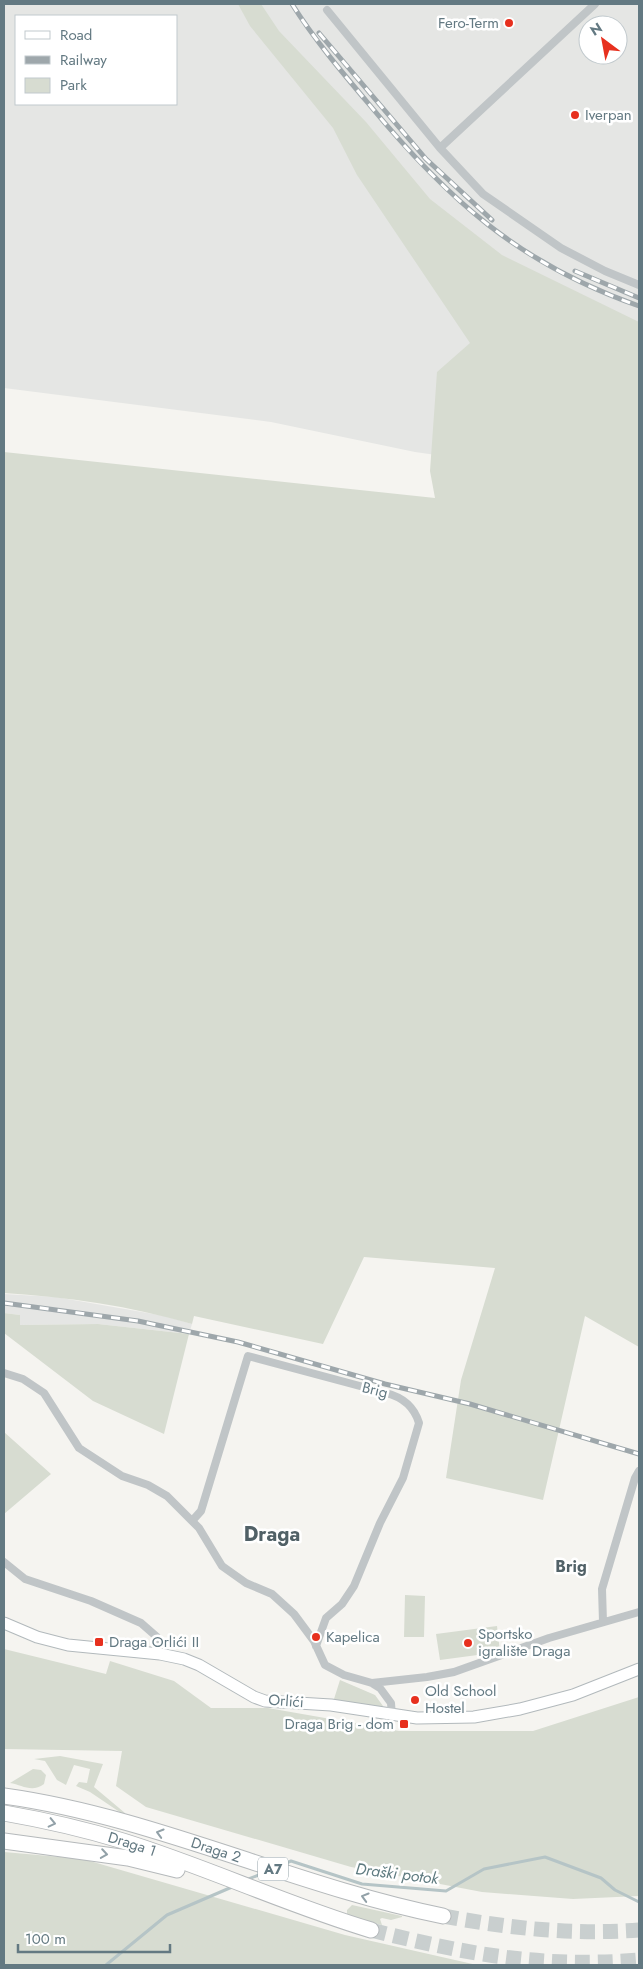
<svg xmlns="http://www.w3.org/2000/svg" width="643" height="1969" font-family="Jost,sans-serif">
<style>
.built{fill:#e5e6e4;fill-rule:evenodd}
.green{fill:#d7dcd1}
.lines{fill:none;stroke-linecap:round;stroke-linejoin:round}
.stream{stroke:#b5c4c6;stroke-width:3}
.highway-tunnel{stroke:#c9cfcf;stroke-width:15;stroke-dasharray:15 8;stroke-linecap:butt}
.secondary-casing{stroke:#b2b9bc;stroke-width:13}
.highway-casing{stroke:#b5b9bb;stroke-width:17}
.street{stroke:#c0c5c7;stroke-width:8}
.secondary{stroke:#fff;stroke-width:11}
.highway{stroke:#fff;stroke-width:15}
.rail-casing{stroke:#9ea7ab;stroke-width:5}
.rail{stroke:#fff;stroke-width:3;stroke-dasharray:9;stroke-linecap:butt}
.oneway{stroke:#92a1a8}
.poi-dot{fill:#e7301e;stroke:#fff;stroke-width:2}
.labels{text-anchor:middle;stroke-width:5;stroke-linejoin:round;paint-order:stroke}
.shield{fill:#fff;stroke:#92a1a8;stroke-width:1}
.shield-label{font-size:14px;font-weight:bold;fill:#637982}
.poi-label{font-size:15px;fill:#637982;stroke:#fff;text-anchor:start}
.street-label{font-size:15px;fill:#637982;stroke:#fff}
.neighbourhood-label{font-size:16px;font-weight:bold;fill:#516167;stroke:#fff}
.water-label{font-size:16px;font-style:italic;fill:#5f7b80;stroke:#fff}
.district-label{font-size:20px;font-weight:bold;fill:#516167;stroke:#fff}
</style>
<rect width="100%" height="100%" fill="#f5f4f0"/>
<path class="built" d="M 4,4 L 639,4 L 639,474 L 549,471 L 415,452 L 271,422 L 4,388 ZM 16,16 L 176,16 L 176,104 L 16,104 ZM 588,25 L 618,25 L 618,55 L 588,55 Z
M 4,1294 L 56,1297 L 165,1316 L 192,1324 L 189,1334 L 98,1324 L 20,1325 L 20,1315 L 4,1313 Z"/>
<path class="green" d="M 238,4 L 261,4 L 279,31 L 366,122 L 430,199 L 502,255 L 639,322 L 639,1347 L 585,1316 L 543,1500 L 446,1478 L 461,1380 L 495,1268 L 364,1257 L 323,1344 L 194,1316 L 192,1324 C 131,1306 67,1297 4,1293 L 4,452 L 435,498 L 430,471 L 437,372 L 470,343 L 357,175 L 333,128 L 250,26 Z
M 4,1313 L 20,1315 L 20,1325 L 98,1324 L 189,1334 L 164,1434 L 93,1401 L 4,1333 Z
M 4,1432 L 51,1474 L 4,1514 Z
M 405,1595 L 425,1596 L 424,1637 L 404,1637 Z
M 497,1626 L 500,1652 L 440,1660 L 436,1634 Z
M 4,1649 L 106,1674 L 110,1661 L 174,1681 L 211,1708 L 268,1708 L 399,1731 L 533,1731 L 639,1697 L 639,1896 L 573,1899 L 482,1892 L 351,1867 L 146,1807 L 116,1786 L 122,1751 L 4,1749 Z
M 340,1680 L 375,1695 L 383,1706 L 381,1709 L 353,1706 L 334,1699 Z
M 60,1756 L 103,1764 L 94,1787 L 125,1813 L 124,1815 L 90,1792 L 76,1786 L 79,1782 L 87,1783 L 90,1769 L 74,1765 L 66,1785 L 57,1780 L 45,1761 L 34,1759 Z
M 33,1769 L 41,1770 L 46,1775 L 44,1784 C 32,1793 22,1785 10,1783 Z
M 4,1852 L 83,1859 L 345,1935 L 477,1965 L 4,1965 Z
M 352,1905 L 402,1916 L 402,1917 L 391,1920 L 382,1918 L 380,1919 L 382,1925 L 347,1916 L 347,1910 Z"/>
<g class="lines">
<path class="stream" d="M 281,1865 L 291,1861 L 362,1884 L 446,1891 L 484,1869 L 545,1857 L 601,1878 L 615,1890 L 639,1902
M 246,1880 L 266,1872
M 106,1965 L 167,1915 L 232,1887"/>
<path class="highway-tunnel" d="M 443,1916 C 508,1928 572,1935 639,1930
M 371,1930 C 466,1954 540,1968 639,1960"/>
<defs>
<path id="secondary" d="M 4,1623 L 37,1637 L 68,1645 L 160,1654 L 184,1659 L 199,1665 L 254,1697 L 265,1701 L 331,1705 L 417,1718 L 474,1717 L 520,1709 L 573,1695 L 639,1669"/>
<g id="highway">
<path id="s1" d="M 4,1796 C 155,1817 294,1886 443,1916"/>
<path id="s2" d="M 4,1813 C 44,1820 84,1829 123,1841 C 207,1867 287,1905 371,1930"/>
<path d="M 4,1841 L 128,1858 L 177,1870"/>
</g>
</defs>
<use href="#secondary" class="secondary-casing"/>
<use href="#highway" class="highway-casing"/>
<path class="street" d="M 327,10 L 440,148 L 483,194 L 561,248 L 605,271 L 639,285
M 440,148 L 595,4
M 4,1373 L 23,1379 L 44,1393 L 79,1448 L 122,1476 L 148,1485 L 167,1496 L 199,1528 L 222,1566 L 246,1583 L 272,1594 L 294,1614 L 314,1641 L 325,1665 L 344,1675 L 372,1683 L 380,1688 L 391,1703 L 392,1716
M 192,1521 L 201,1511 L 248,1356 L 386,1393 C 402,1397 414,1406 419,1423 L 403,1478 L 380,1523 L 354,1586 L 342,1604 L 326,1618 L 316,1646
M 4,1562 L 25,1579 L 91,1601 L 141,1623 L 157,1637 L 160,1654
M 603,1622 L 602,1589 L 635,1478 L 639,1471
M 372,1683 L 427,1677 L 454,1672 L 549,1638 L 639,1612"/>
<use href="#secondary" class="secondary"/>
<use href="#highway" class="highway"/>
<defs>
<path id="rail" d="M 292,4 C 314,39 341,71 368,103 C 447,199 519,264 639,306
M 319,33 L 426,159 L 492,220
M 575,271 L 639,298
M 4,1303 L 138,1321 L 238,1342 L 385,1384 L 470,1404 L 639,1454"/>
</defs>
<use href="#rail" class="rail-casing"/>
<use href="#rail" class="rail"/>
</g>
<defs><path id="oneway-chevron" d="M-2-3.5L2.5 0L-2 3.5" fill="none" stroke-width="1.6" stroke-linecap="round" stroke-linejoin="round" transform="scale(1.25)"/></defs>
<g class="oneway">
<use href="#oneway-chevron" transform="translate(52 1823) rotate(13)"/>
<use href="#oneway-chevron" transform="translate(160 1833) rotate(-164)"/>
<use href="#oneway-chevron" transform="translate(104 1854) rotate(9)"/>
<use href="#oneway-chevron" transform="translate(365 1897) rotate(-164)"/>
</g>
<g class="poi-dot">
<circle cx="509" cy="23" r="5"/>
<circle cx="575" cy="115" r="5"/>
<circle cx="316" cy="1637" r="5"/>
<rect x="94" y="1637" width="10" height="10" rx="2.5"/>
<circle cx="468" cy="1643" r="5"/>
<circle cx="415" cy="1700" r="5"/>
<rect x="399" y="1719" width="10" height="10" rx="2.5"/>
</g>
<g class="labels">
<rect class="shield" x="258" y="1857.5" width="30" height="23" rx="4"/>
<g class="shield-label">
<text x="273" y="1874">A7</text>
</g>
<g class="poi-label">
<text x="499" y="28" text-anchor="end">Fero-Term</text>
<text x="585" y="120">Iverpan</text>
<text x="478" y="1639">Sportsko<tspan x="478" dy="17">igralište Draga</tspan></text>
<text x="326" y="1642">Kapelica</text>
<text x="109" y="1647">Draga Orlići II</text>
<text x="425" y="1696">Old School<tspan x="425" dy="17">Hostel</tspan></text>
<text x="394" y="1729" text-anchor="end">Draga Brig - dom</text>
</g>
<g class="street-label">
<text transform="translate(375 1390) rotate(14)" y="5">Brig</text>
<text transform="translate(286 1701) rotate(4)" y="5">Orlići</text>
<text dy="5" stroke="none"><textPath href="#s2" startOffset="132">Draga 1</textPath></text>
<text dy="5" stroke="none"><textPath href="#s1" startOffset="219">Draga 2</textPath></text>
</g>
<g class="neighbourhood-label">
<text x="571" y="1572">Brig</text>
</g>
<g class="water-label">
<text transform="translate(397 1873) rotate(7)" y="6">Draški potok</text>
</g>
<g class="district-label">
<text x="272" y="1541">Draga</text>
</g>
</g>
<rect width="643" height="1969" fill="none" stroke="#637982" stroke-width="10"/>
<rect x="15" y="15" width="162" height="90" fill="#ffffff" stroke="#c1c9cd"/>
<rect x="25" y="31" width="25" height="8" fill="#ffffff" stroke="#c1c9cd"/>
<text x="60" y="40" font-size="15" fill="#637982">Road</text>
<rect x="25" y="56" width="25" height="8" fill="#9ea7ab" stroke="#c1c9cd"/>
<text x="60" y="65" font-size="15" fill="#637982">Railway</text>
<rect x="25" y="78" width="25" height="15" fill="#d7dcd1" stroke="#c1c9cd"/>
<text x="60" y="90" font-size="15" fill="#637982">Park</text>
<g transform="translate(603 40) rotate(328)"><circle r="24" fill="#ffffff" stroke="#c1c9cd"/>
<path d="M0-4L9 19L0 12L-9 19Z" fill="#e7301e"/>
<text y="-8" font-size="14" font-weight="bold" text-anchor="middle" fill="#637982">N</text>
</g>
<path d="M18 1944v8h152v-8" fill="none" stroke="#637982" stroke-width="2.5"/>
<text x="25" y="1944" font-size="15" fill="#637982" stroke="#ffffff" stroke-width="4" paint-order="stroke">100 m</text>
</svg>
